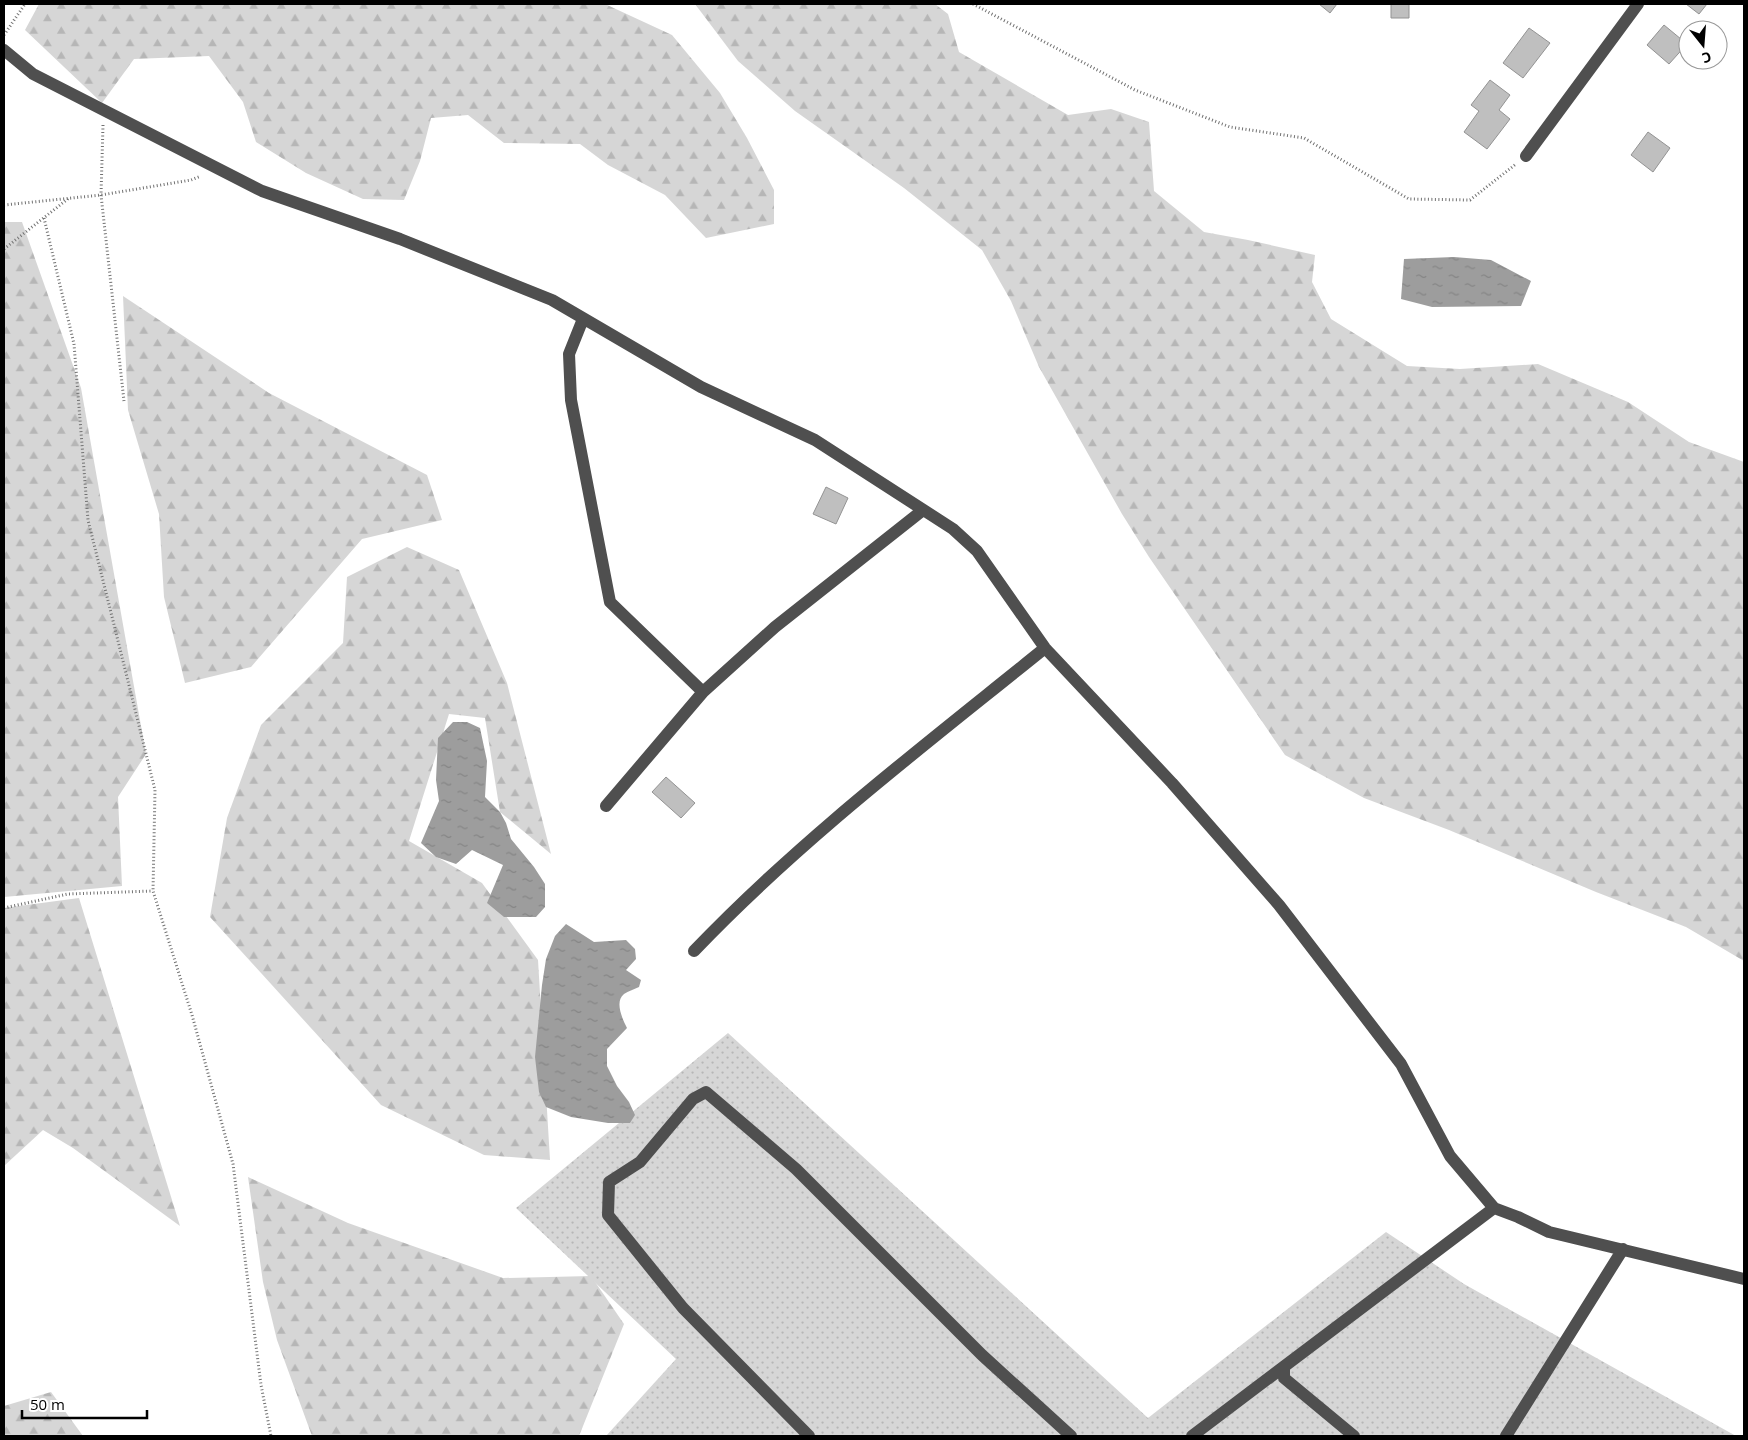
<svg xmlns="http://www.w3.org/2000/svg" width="1748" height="1440" font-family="'Open Sans',sans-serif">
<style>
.forest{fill:url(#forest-firs)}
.garden{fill:url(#garden-dots)}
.water{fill:url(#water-ripples)}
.building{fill:#bfbfbf;stroke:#939393}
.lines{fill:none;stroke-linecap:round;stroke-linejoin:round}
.path{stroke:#717171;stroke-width:3;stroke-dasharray:1 2.5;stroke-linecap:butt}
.minor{stroke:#4f4f4f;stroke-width:12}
</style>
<defs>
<pattern id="forest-firs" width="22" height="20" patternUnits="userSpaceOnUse" patternTransform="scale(1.25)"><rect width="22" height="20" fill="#d6d6d6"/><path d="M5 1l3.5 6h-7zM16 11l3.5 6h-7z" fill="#b6b6b6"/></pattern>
<pattern id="garden-dots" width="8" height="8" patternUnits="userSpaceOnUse" patternTransform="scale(1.25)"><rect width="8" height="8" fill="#d6d6d6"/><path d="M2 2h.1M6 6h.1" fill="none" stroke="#b6b6b6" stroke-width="1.8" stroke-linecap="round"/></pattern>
<pattern id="water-ripples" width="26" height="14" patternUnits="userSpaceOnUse" patternTransform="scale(1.25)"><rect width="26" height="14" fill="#9d9d9d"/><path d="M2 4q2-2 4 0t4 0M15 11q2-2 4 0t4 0" fill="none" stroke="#858585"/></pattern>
</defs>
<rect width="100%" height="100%" fill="#fff"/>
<path class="forest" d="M 39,4 L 605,4 L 672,35 L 720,93 L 747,138 L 774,190 L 774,224 L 706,238 L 665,195 L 608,165 L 580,144 L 504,143 L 468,115 L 431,118 L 420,161 L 404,200 L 363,199 L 306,173 L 256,142 L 243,102 L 209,56 L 134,59 L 102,103 L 25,30 Z
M 695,4 L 935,4 L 948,14 L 959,52 L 1068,115 L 1111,109 L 1149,122 L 1154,191 L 1204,232 L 1248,240 L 1315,255 L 1312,282 L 1331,319 L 1407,366 L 1460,369 L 1538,364 L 1628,402 L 1689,442 L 1744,462 L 1744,961 L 1686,927 L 1596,892 L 1449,830 L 1364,798 L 1285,755 L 1149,557 L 1122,514 L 1039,367 L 1011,301 L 982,250 L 904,188 L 795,111 L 738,61 Z
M 4,222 L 22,222 L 81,388 L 146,754 L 118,797 L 122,886 L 4,897 Z
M 123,296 L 269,393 L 427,475 L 442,520 L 362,539 L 251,667 L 185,683 L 164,597 L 159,514 L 128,410 Z
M 407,547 L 459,570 L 507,683 L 551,854 L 500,812 L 485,718 L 449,714 L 409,841 L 482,883 L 538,960 L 550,1160 L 484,1155 L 381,1105 L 210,917 L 227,818 L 261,725 L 343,643 L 347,577 Z
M 79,898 L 180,1226 L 73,1148 L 43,1130 L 4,1166 L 4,908 Z
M 248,1177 L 348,1223 L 503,1278 L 591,1276 L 624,1324 L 579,1436 L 312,1436 L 277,1340 L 263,1282 Z
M 51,1392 L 83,1436 L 4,1436 L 4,1406 Z"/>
<path class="garden" d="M 728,1033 L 1148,1418 L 1386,1232 L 1464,1284 L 1736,1436 L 606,1436 L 676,1359 L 516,1208 Z"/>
<path class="water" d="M 1454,257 L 1491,260 L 1531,281 L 1521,306 L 1432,307 L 1401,299 L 1404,259 Z
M 453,722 L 467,722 L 480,728 L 487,761 L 485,797 L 500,812 L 506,823 L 511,839 L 534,867 L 545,884 L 545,907 L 536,917 L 504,917 L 487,903 L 503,865 L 472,850 L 456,864 L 436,857 L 421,843 L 439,801 L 436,780 L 438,738 Z
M 566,924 L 594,942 L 626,940 L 635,949 L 636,959 L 626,970 L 641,980 L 639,987 C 635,989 628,991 624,994 C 614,1002 623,1020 627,1028 L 607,1049 L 607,1066 L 617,1086 L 629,1102 L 635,1115 L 630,1123 L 608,1123 L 571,1117 L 546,1107 L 539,1092 L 535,1057 L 542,985 L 546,959 L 555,936 Z"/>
<path class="building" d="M 1319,4 L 1337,4 L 1330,13 Z
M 1391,4 L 1409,4 L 1409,18 L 1391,18 Z
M 1686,4 L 1707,4 L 1699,14 Z
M 1664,25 L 1687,44 L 1669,64 L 1647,45 Z
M 1529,28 L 1550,43 L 1523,78 L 1503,63 Z
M 1490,80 L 1510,95 L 1499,110 L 1510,119 L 1487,149 L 1464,132 L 1479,111 L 1471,105 Z
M 1648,132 L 1670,148 L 1653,172 L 1631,155 Z
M 826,487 L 848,498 L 836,524 L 813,514 Z
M 666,777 L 695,803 L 681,818 L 652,792 Z"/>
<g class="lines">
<path class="path" d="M 973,4 L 1135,90 L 1230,127 L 1304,138 L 1409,199 L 1470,200 L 1516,164
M 4,35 L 25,4
M 103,125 L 101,195 L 124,401
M 4,205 L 101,195 L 191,180 L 201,176
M 44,218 L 74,344 L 88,520 L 155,790 L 153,891 L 192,1015 L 233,1164 L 261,1385 L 271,1436
M 4,249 L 69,198
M 4,908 L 68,894 L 153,891"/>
<path class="minor" d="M 4,50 L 33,74 L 262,191 L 400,239 L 552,300 L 701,387 L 815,440 L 953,529 L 977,551 L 1045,648 L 1172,783 L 1279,905 L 1401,1064 L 1450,1156 L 1494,1208 L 1518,1217 L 1549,1232 L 1744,1279
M 1526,156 L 1638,4
M 583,319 L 569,354 L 571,400 L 610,602 L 703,692
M 606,806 L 703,692 L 775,627 L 923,510
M 694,951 C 801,839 925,745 1045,648
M 1284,1367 L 1284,1378 L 1354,1436
M 809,1436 L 683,1308 L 608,1215 L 609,1182 L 640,1162 L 693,1099 L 706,1092 L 796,1169 L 982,1355 L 1071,1436
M 1192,1436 L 1494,1208
M 1506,1436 L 1623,1249"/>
</g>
<rect width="1748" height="1440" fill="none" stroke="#000000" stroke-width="10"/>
<g transform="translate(1703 45) rotate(163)"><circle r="24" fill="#ffffff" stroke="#999999"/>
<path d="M0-4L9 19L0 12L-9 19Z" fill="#000000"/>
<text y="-8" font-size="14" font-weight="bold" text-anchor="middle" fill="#000000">С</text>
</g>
<path d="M22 1410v8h125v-8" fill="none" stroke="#000000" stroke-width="2.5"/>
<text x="30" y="1410" font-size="15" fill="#000000" stroke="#ffffff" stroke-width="4" paint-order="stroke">50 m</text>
</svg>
